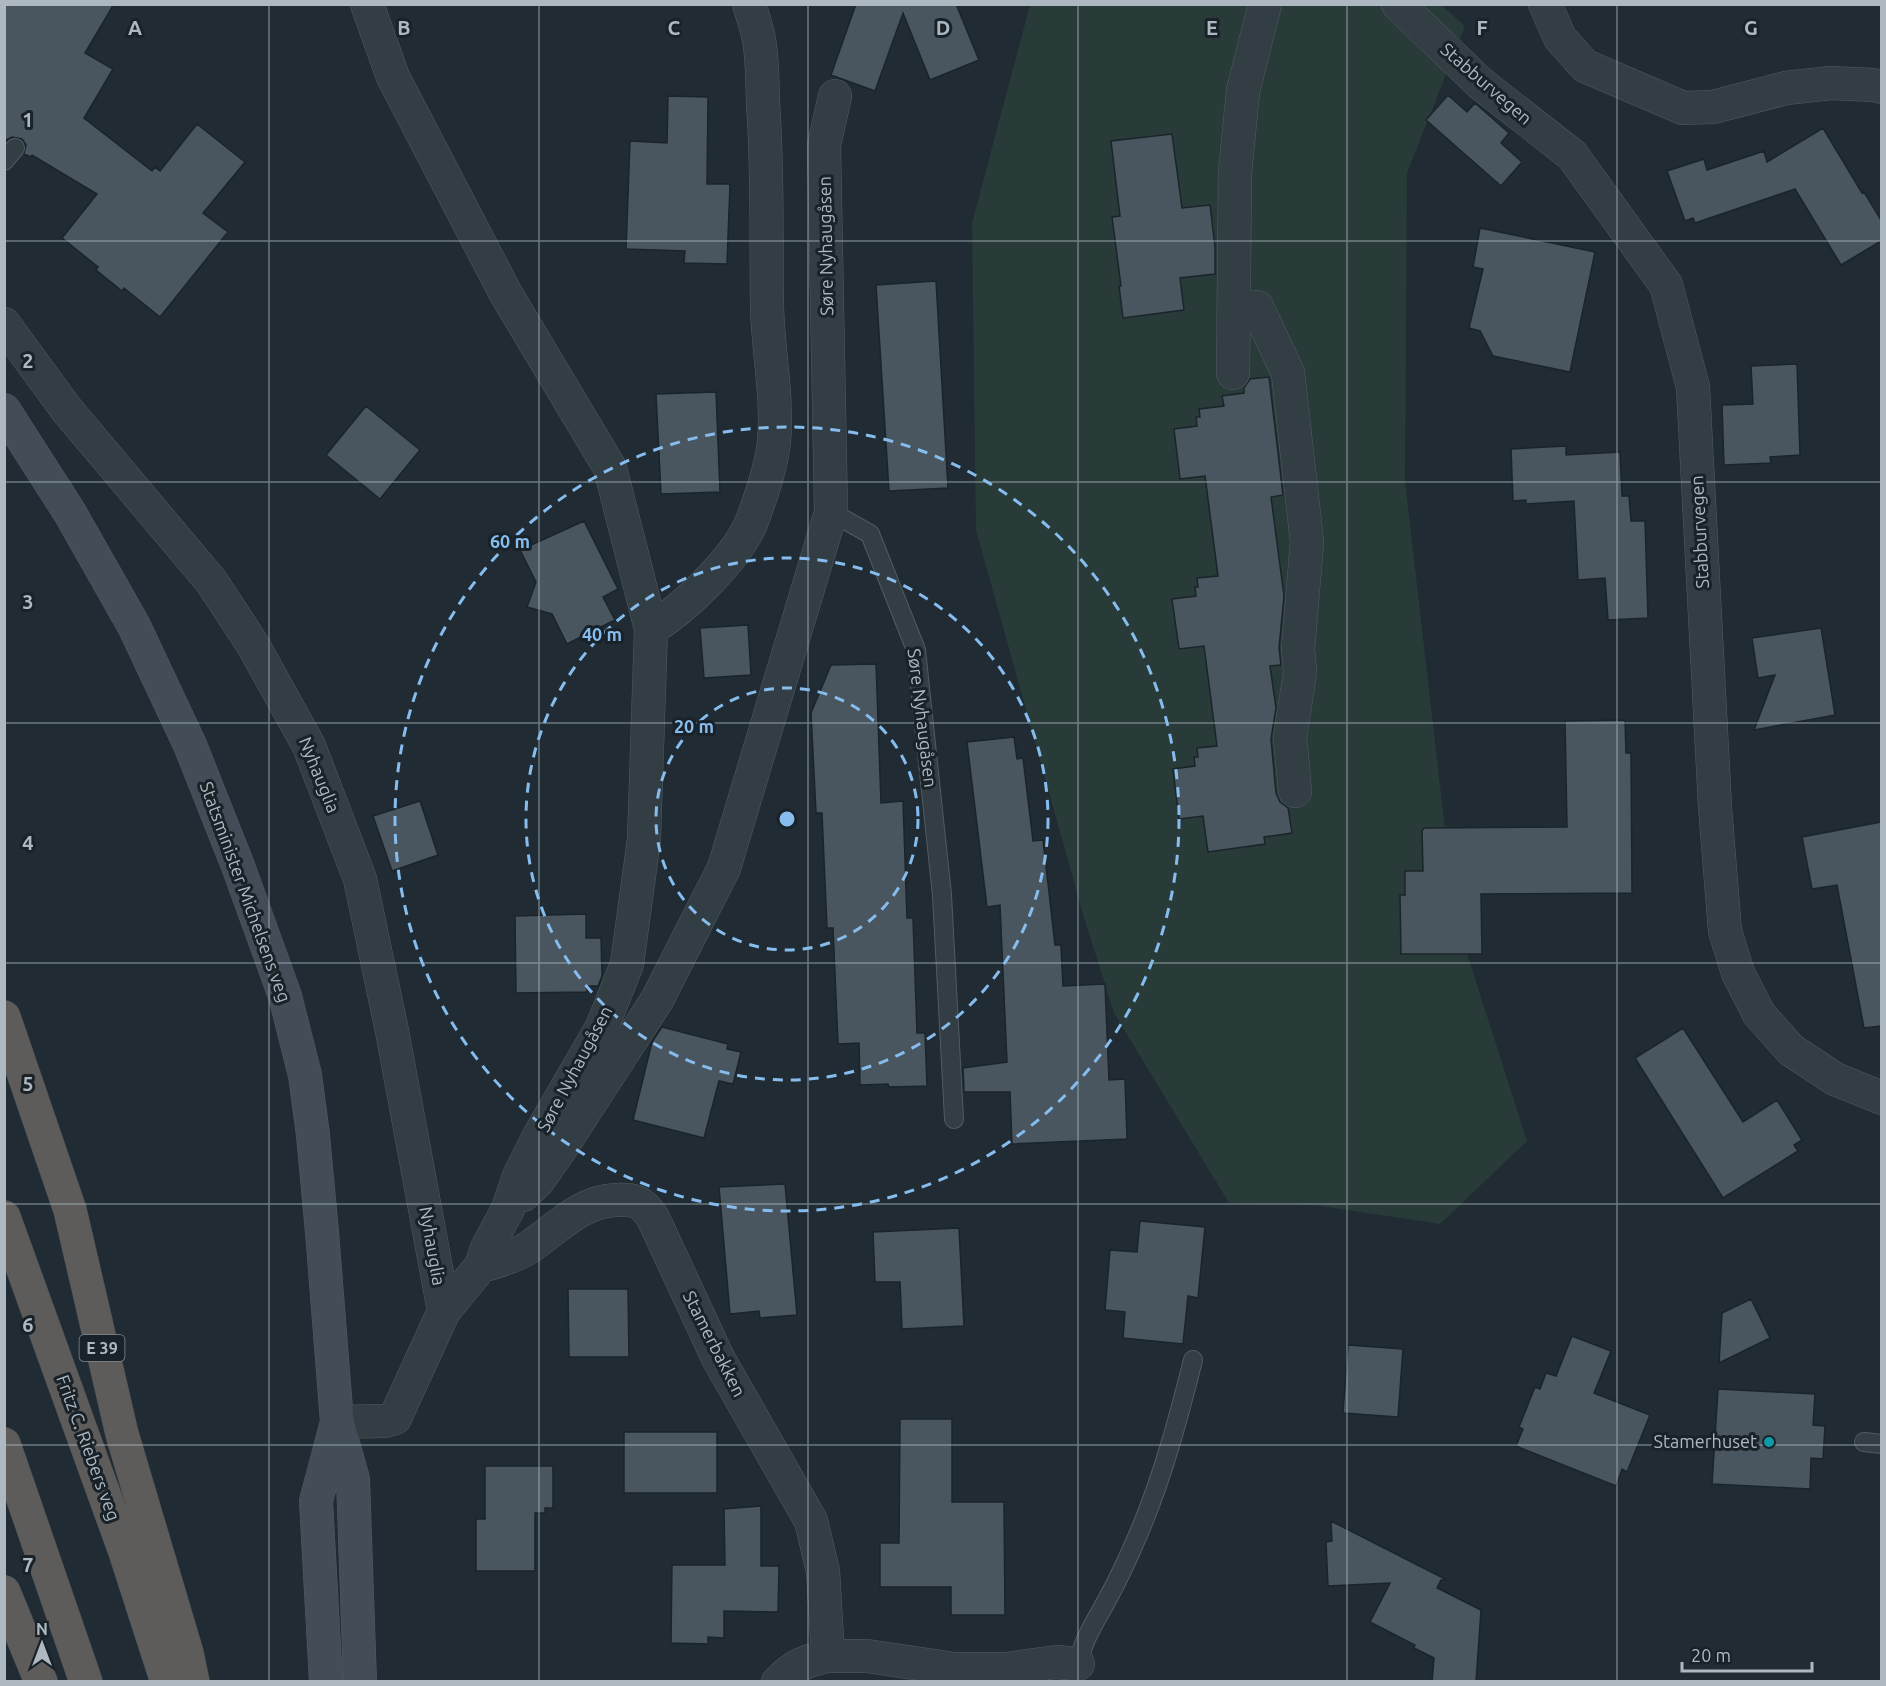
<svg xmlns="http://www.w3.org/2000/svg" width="1886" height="1686" font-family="Ubuntu,sans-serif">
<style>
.green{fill:#283b38}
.building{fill:#49565f;stroke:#1b242a;stroke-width:1.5}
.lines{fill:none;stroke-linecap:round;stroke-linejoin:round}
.service-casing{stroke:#515b62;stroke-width:20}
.minor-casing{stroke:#515b62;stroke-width:34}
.secondary-casing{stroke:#515b62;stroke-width:34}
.trunk-casing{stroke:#3e484e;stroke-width:34}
.service{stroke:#333d44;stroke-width:18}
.minor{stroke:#333d44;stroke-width:33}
.secondary{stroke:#424d57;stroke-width:33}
.trunk{stroke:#5d5c5a;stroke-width:33}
.grid{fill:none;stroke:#adb8c1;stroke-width:1.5;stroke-opacity:0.55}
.ring{fill:none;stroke:#86bdee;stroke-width:3;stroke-dasharray:10 8}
.culture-dot{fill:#0f9aa8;stroke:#192228;stroke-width:2}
.labels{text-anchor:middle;stroke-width:6;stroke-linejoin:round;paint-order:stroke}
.shield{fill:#192228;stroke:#818b93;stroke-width:1.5}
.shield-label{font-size:16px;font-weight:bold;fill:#adb8c1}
.street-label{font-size:18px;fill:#adb8c1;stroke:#192228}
.poi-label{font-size:18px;fill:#adb8c1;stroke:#192228;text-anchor:end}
.grid-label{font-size:20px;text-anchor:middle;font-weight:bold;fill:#adb8c1;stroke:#192228;stroke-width:6;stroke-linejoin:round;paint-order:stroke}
.centre{fill:#86bdee;stroke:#192228;stroke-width:3}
.ring-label{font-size:18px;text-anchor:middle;font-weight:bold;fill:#86bdee;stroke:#192228;stroke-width:6;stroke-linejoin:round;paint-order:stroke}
</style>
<rect width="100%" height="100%" fill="#202b33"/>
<path class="green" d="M 1440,4 L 1465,26 L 1407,173 L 1405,481 L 1455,916 L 1527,1141 L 1440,1224 L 1314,1205 L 1229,1203 L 1114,1013 L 1082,911 L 976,530 L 972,223 L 1030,5 Z"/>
<path class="building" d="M 4,4 L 114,4 L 85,53 L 113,69 L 84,118 L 152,171 L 155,167 L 160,171 L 197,124 L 245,162 L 203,213 L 228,232 L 160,317 L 124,288 L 122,291 L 96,270 L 98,267 L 62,238 L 97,194 L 32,155 L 31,157 L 24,154 L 26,145 L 22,139 L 12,137 L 4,141 Z
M 856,4 L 956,4 L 979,60 L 930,80 L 903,13 L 875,91 L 831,75 Z
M 1448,95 L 1467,112 L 1475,103 L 1509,133 L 1501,143 L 1522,162 L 1501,186 L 1426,120 Z
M 668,96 L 708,97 L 707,184 L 730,184 L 727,264 L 684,263 L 685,251 L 626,249 L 630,141 L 667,143 Z
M 1823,128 L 1862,193 L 1864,192 L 1881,220 L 1881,241 L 1841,265 L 1795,189 L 1695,223 L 1693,218 L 1685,221 L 1667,171 L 1704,159 L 1707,170 L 1764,151 L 1767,162 Z
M 1172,134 L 1182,208 L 1210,205 L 1215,247 L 1215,274 L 1180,278 L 1184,310 L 1123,318 L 1119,286 L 1121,286 L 1112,217 L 1120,216 L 1111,141 Z
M 1480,228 L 1595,252 L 1570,372 L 1493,356 L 1480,331 L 1469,328 L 1483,269 L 1473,267 Z
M 936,281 L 948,488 L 889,491 L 876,285 Z
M 1797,364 L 1800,455 L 1770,457 L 1771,463 L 1724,465 L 1722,405 L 1753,404 L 1751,366 Z
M 1269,377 L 1283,495 L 1271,497 L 1284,596 L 1279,648 L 1281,665 L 1270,666 L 1276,708 L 1271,739 L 1276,793 L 1280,802 L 1288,808 L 1292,833 L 1264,837 L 1265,844 L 1208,852 L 1203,816 L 1179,819 L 1173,769 L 1195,766 L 1194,757 L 1198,757 L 1197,748 L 1217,746 L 1204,646 L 1179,649 L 1172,599 L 1196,596 L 1195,587 L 1198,587 L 1197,578 L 1218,576 L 1205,476 L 1180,479 L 1174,429 L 1197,426 L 1196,417 L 1200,417 L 1199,409 L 1224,406 L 1222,396 L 1244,393 L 1244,388 L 1250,379 Z
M 716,392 L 720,492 L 661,494 L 656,394 Z
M 366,406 L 420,450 L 380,499 L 326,455 Z
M 1566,446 L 1566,455 L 1620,452 L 1622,496 L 1629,496 L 1631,521 L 1645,521 L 1648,618 L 1608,620 L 1605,578 L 1578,580 L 1574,501 L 1526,504 L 1526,500 L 1513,501 L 1511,449 Z
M 584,521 L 618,589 L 603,597 L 615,620 L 567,644 L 552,614 L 527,607 L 536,582 L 520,550 Z
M 748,625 L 751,675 L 704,678 L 700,628 Z
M 1821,628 L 1835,715 L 1754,730 L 1775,675 L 1758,678 L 1752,638 Z
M 876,664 L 881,803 L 903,801 L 907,918 L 913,918 L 917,1033 L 925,1033 L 927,1086 L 889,1087 L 888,1084 L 860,1085 L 859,1043 L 838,1044 L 833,928 L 827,928 L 822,813 L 816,813 L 811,713 L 831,665 Z
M 1625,720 L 1626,753 L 1631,753 L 1632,893 L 1481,894 L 1482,954 L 1401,954 L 1400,895 L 1405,895 L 1405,871 L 1423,871 L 1422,831 L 1424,828 L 1567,827 L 1565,721 Z
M 1014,737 L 1017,759 L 1023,758 L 1033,841 L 1043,840 L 1055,945 L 1061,945 L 1063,986 L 1105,984 L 1109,1080 L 1125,1079 L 1127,1139 L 1012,1144 L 1010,1092 L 964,1092 L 963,1068 L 1007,1062 L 1000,905 L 987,907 L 967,742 Z
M 420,801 L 438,855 L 392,871 L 373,816 Z
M 1881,822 L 1881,1026 L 1864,1028 L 1837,885 L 1812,889 L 1802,837 Z
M 586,914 L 586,938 L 601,938 L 602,976 L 598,986 L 587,986 L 587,992 L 516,993 L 515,916 Z
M 662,1027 L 728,1044 L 727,1049 L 741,1052 L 733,1084 L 719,1081 L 704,1138 L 633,1120 L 652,1042 Z
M 1683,1028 L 1743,1122 L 1777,1100 L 1802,1140 L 1794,1145 L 1798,1151 L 1723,1198 L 1635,1058 Z
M 785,1184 L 797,1315 L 760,1318 L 759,1311 L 730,1314 L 719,1187 Z
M 1140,1221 L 1205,1227 L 1198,1298 L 1188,1296 L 1183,1344 L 1123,1338 L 1125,1312 L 1105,1310 L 1110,1250 L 1137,1252 Z
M 959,1228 L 964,1326 L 902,1329 L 900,1282 L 875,1282 L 873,1232 Z
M 568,1289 L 628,1289 L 629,1357 L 569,1357 Z
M 1751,1299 L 1770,1338 L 1719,1363 L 1722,1313 Z
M 1572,1336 L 1611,1351 L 1594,1393 L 1650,1415 L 1627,1472 L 1622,1469 L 1616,1486 L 1516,1446 L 1523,1429 L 1519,1427 L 1535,1387 L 1540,1389 L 1546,1373 L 1556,1376 Z
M 1348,1345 L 1403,1349 L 1398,1417 L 1343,1413 Z
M 1718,1389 L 1815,1394 L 1813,1425 L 1825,1426 L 1823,1459 L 1811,1458 L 1810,1489 L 1712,1484 Z
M 900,1419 L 952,1419 L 952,1502 L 1004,1502 L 1005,1615 L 951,1615 L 951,1587 L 880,1587 L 880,1543 L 899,1543 Z
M 624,1432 L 717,1432 L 717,1493 L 624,1493 Z
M 485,1466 L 553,1466 L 553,1508 L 545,1508 L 545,1513 L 535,1513 L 535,1571 L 476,1571 L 476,1519 L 485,1519 Z
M 761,1506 L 761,1566 L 779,1566 L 778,1612 L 724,1611 L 724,1638 L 708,1637 L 708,1644 L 671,1643 L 672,1565 L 725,1565 L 724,1509 Z
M 1331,1521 L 1447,1580 L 1441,1580 L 1437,1588 L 1481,1610 L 1476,1682 L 1432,1682 L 1434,1658 L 1414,1648 L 1415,1645 L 1370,1622 L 1390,1583 L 1328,1586 L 1326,1542 L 1332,1541 Z"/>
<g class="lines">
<defs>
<path id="service" d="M 4,161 L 15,148
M 831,512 L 870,534 L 916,650 L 942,895 L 954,1119
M 1864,1442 L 1882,1444
M 1078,1664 C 1083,1639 1097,1619 1108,1598 C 1119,1578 1129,1556 1138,1535 C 1162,1479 1178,1420 1193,1360"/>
<path id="minor" d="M 1398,4 L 1480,83 L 1572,155 L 1666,285 L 1693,387 L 1715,807 L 1725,931 L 1738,973 L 1759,1014 L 1791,1050 L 1835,1079 L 1882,1098
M 1545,4 L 1560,38 L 1585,66 L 1683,108 L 1713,107 L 1786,88 L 1831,83 L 1873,85 L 1882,87
M 1234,306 L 1257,307 L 1288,373 L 1307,542 L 1298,649 L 1300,673 L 1290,737 L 1295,791
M 4,324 L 67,410 L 211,581 L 253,645 L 309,746 L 360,879 L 392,1031 L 444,1311
M 1233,373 L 1235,172 L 1243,91 L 1265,4
M 651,629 C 685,608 738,557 752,521 C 761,496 771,468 774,442 C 778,397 768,351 767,306 C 766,238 768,171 763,103 C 762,81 763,56 758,35 C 756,25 752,14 749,4
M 523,1195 L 538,1181 L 561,1148 L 657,1000 L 724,868 L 831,512 L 824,145 L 835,96
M 481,1266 C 496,1262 514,1257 528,1248 C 556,1230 579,1202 615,1200 C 635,1199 642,1201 653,1218 L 718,1358 L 811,1521 L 823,1571 L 828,1656 C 805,1661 795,1665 778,1682
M 337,1422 L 384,1421 L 395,1418 L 444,1311 L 481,1266 L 487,1248 L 508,1209 L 519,1176 L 539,1136 L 602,1027 L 627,964 L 644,839 L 651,629 L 610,468 L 506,294 L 393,77 L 367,4
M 828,1656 L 867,1656 L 954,1669 L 1006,1669 L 1056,1662 L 1078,1664"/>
<path id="secondary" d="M 4,410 L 70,513 L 134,626 L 190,745 L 238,866 L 285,996 L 305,1075 L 313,1135 L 322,1232 L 337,1422 L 353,1479 L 360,1682
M 326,1682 L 316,1501 L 337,1422"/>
<path id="trunk" d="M 4,1017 L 70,1210 L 122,1434 L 187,1653 L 193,1682
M 4,1217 L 125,1552 L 167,1682
M 4,1444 L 86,1682
M 4,1592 L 41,1682"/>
</defs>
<use href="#service" class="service-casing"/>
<use href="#minor" class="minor-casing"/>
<use href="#secondary" class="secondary-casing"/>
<use href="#trunk" class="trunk-casing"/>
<use href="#service" class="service"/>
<use href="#minor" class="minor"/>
<use href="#secondary" class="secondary"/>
<use href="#trunk" class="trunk"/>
</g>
<path class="grid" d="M 269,4 L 269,1682M 539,4 L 539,1682M 808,4 L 808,1682M 1078,4 L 1078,1682M 1347,4 L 1347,1682M 1617,4 L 1617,1682M 4,241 L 1882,241M 4,482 L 1882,482M 4,723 L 1882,723M 4,963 L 1882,963M 4,1204 L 1882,1204M 4,1445 L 1882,1445"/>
<g class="ring">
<circle cx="787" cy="819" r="131"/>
<circle cx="787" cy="819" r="261"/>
<circle cx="787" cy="819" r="392"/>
</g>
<circle class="culture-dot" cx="1769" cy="1442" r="6"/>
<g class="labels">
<rect class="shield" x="79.5" y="1335" width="45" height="26" rx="4.5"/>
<g class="shield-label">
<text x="102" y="1354">E 39</text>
</g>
<g class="street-label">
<text transform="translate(1486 84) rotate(41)" y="6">Stabburvegen</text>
<text transform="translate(826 246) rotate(-91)" y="6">Søre Nyhaugåsen</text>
<text transform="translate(1700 532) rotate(-93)" y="6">Stabburvegen</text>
<text transform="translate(922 718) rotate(83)" y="6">Søre Nyhaugåsen</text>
<text transform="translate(319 775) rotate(68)" y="6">Nyhauglia</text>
<text transform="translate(245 892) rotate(70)" y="6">Statsminister Michelsens veg</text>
<text transform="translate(575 1069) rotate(-62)" y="6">Søre Nyhaugåsen</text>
<text transform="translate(432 1246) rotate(80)" y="6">Nyhauglia</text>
<text transform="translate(714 1344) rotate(63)" y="6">Stamerbakken</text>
<text transform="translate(88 1448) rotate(70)" y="6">Fritz C. Riebers veg</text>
</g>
<g class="poi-label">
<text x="1757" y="1448">Stamerhuset</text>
</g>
</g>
<g class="grid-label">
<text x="135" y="35">A</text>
<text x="404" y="35">B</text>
<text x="674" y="35">C</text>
<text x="943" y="35">D</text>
<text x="1212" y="35">E</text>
<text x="1482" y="35">F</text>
<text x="1751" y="35">G</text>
<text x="28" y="127">1</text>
<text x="28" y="368">2</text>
<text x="28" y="609">3</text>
<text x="28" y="850">4</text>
<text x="28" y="1091">5</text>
<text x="28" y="1332">6</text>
<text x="28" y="1572">7</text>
</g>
<circle cx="787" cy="819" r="9" class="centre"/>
<g class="ring-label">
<text x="510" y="548">60 m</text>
<text x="602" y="641">40 m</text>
<text x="694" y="733">20 m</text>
</g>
<rect width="1886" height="1686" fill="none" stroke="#adb8c1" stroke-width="12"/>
<g transform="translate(42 1644)" stroke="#192228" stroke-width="4.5" paint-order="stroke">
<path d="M0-4.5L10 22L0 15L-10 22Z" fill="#adb8c1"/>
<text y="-9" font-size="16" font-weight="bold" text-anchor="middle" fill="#adb8c1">N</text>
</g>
<path d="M1682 1662v9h130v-9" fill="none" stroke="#adb8c1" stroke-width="3"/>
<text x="1691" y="1662" font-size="18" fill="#adb8c1" stroke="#192228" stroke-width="4.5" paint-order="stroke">20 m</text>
</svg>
